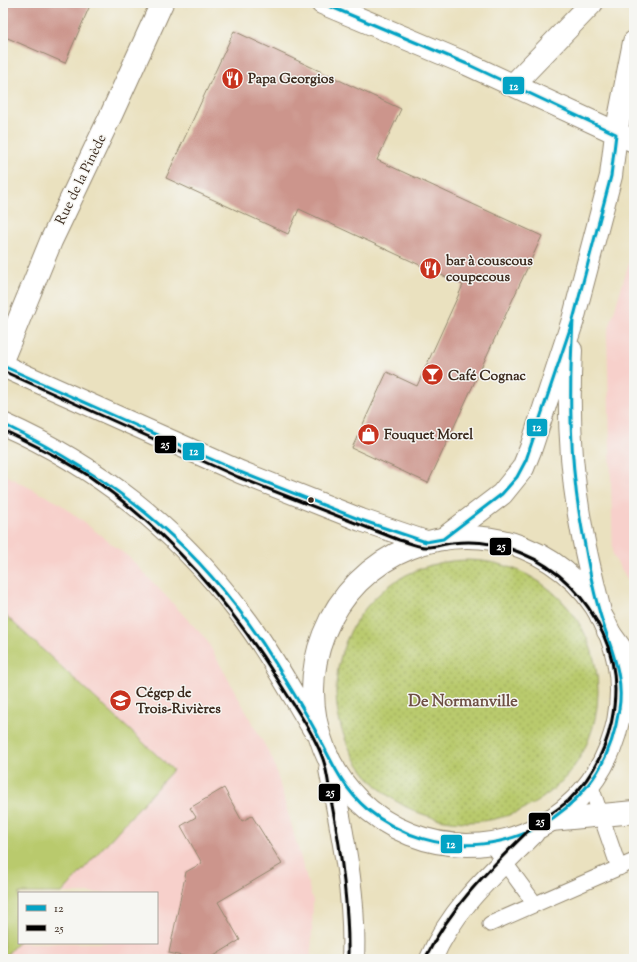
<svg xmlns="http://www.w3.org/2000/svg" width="637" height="962" font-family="'Sorts Mill Goudy',serif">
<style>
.built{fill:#f7d0cb;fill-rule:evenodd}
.grass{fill:url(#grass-dots);stroke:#7a7a46}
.garden{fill:#b9ca6d;stroke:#7a7a46}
.building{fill:#cc958c}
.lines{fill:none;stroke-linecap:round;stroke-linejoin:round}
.service-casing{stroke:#92866e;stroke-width:17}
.minor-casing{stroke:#92866e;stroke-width:24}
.tertiary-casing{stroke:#92866e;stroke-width:24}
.secondary-casing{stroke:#92866e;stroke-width:24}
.service{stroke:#fff;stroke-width:15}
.minor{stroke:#fff;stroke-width:22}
.tertiary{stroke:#fff;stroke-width:22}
.secondary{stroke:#fff;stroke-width:22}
.bus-1-casing{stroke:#f6f6f2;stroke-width:6}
.bus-2-casing{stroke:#f6f6f2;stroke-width:6}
.bus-1{stroke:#03a3c5;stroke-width:3}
.bus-2{stroke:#000;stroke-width:3}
.bus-dot{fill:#3b2a1e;stroke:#f6f6f2;stroke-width:1.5}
.labels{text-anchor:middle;stroke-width:3;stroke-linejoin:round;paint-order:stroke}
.poi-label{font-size:14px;font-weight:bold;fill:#3b2a1e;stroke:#f6f6f2;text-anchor:start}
.street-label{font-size:14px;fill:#3b2a1e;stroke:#f6f6f2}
.quarter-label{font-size:16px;font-weight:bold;fill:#6e4f44;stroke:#f6f6f2}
.line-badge{stroke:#f6f6f2;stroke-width:1.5}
.badge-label{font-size:11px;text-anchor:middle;font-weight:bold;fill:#fff}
</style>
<defs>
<pattern id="grass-dots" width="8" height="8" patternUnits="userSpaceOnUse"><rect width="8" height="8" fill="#b9ca6d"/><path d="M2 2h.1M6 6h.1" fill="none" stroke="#98a459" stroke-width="1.8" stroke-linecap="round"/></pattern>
</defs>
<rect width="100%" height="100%" fill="#f6f6f2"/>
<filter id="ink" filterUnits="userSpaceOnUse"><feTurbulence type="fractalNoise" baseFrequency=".025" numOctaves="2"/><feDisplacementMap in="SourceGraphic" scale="8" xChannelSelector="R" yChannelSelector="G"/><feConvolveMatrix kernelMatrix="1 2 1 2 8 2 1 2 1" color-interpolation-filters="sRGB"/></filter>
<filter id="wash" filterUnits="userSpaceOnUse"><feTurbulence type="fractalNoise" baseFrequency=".012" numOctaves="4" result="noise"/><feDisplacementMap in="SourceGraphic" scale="16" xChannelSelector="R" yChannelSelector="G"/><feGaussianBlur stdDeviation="0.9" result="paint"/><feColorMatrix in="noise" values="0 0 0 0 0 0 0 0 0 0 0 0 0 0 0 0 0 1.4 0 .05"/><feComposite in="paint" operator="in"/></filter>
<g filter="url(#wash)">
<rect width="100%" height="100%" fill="#eae1bf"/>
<path class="built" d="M 634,246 L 634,590 L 613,556 L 607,335 Z
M 3,474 L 59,503 L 130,558 L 206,639 L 273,760 L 313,901 L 311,959 L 3,959 ZM 19,893 L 157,893 L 157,943 L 19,943 Z"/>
<path class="grass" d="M336 691a131 131 0 1 1 262 0a131 131 0 1 1-262 0Z"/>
<path class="garden" d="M 3,613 L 173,770 L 62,893 L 19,893 L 19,941 L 3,959 Z"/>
<g id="blocks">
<path class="building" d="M 3,3 L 91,3 L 65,63 L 3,36 Z
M 234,31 L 401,109 L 377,160 L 542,236 L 428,483 L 352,448 L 387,372 L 417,386 L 463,285 L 299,209 L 288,234 L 166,178 Z
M 224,788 L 242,821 L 252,816 L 282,864 L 218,902 L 240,940 L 209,959 L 196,959 L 169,953 L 186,872 L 202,863 L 181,826 L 196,817 L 190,808 Z"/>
</g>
</g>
<g filter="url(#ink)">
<use href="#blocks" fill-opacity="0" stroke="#92866e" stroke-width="1"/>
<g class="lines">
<defs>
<path id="service" d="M 590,784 L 619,868
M 491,844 L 535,904
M 490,924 L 634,861"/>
<path id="minor" d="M 322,3 L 467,64 L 634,141
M 513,85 L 592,3
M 571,350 C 568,408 570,468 581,526 C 586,556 594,586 601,616
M 3,358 L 51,241 L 112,113 L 162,3
M 443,539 L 502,494 L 523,468 L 531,448 L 573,320 L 611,176 L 616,134 L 634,42"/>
<path id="tertiary" d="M 608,631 L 634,667
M 551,820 L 634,812"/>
<path id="secondary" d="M 3,366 L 240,472 L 361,520 L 426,542
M 3,424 C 96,465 177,529 238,610 C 267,647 289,688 313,728
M313 691a154 154 0 1 1 308 0a154 154 0 1 1-308 0Z
M 330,769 C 342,833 356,894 353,959
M 431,959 C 452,908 495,871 533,833"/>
</defs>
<use href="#service" class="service-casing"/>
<use href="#minor" class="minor-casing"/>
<use href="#tertiary" class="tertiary-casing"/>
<use href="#secondary" class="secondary-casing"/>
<use href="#service" class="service"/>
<use href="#minor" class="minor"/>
<use href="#tertiary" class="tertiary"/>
<use href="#secondary" class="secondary"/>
<defs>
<path id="bus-1" d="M 3,366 L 240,472 L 361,520 L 426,542 L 443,539 L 502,494 L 517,477 L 526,460 L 573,320 L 611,176 L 616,134 L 467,64 L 322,3
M 3,424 C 122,482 206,551 276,664 C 289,686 303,708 315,730 C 330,758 342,788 367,809 C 435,865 534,854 588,785 C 605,764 615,735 619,709 C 625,673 608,644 599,610 C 591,584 587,556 582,529 C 569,460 569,390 573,320"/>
<path id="bus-2" d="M 3,371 L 238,477 L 399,540 C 407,542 415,546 424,547 C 434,548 442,544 452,543 C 475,540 500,544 521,553 C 559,568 587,598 603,634 C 628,689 612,758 569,800 C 556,812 539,820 526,833 C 488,870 450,908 426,957
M 3,430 C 32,444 62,458 89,476 C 167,530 228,600 278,680 C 293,705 313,731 323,759 C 328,773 329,790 332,805 C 342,856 349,907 348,959"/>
</defs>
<use href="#bus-1" class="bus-1-casing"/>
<use href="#bus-2" class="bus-2-casing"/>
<use href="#bus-1" class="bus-1"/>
<use href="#bus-2" class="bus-2"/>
</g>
</g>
<defs>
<symbol id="restaurant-disc" viewBox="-11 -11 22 22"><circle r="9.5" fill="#c8321e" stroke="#f6f6f2"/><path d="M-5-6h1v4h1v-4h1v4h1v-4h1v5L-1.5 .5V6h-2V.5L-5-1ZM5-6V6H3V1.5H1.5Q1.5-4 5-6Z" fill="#fff"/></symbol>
<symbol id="bar-disc" viewBox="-11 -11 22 22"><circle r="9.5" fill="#c8321e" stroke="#f6f6f2"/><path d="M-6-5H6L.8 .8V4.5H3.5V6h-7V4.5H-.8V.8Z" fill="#fff"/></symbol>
<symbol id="shop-disc" viewBox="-11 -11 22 22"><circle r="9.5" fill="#c8321e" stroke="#f6f6f2"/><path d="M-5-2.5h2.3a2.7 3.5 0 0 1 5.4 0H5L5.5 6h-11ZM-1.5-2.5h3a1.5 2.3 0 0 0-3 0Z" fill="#fff"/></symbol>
<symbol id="university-disc" viewBox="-11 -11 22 22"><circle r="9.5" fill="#c8321e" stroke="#f6f6f2"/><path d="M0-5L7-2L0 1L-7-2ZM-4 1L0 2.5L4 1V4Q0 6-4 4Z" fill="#fff"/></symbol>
</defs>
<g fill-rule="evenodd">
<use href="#restaurant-disc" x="220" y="66" width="25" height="25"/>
<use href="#restaurant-disc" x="418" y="256" width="25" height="25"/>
<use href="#bar-disc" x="420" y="362" width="25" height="25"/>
<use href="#shop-disc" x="356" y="422" width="25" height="25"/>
<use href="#university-disc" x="108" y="688" width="25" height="25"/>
</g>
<circle class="bus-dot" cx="311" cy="500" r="3.5"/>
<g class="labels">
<g class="poi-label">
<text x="248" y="83">Papa Georgios</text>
<text x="446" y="265">bar à couscous<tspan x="446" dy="16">coupecous</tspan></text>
<text x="448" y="380">Café Cognac</text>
<text x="384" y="439">Fouquet Morel</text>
<text x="136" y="697">Cégep de<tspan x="136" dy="16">Trois-Rivières</tspan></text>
</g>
<g class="street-label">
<text transform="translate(80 179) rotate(-64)" y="5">Rue de la Pinède</text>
</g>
<g class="quarter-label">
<text x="463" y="706">De Normanville</text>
</g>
</g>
<g class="line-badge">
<rect x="502" y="76" width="23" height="19" rx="4" fill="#03a3c5"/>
<rect x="526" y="418" width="22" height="19" rx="4" fill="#03a3c5"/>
<rect x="154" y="435" width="23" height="19" rx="4" fill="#000"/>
<rect x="182" y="442" width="23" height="19" rx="4" fill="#03a3c5"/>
<rect x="489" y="537" width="23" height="19" rx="4" fill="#000"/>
<rect x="318" y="783" width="23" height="19" rx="4" fill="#000"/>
<rect x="528" y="812" width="23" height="19" rx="4" fill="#000"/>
<rect x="440" y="834" width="23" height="20" rx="4" fill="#03a3c5"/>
</g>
<g class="badge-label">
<text x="514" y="90">12</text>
<text x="537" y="431">12</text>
<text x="165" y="448">25</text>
<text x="194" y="455">12</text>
<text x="501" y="550">25</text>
<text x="330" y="796">25</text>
<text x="540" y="825">25</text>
<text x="451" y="848">12</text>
</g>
<rect width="637" height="962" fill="none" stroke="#f6f6f2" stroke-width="16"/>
<rect x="18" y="892" width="140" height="52" fill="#f6f6f2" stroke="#aba49d"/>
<rect x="26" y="905" width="20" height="6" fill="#03a3c5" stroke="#aba49d"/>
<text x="54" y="912" font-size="12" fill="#3b2a1e">12</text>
<rect x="26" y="925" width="20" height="6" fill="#000000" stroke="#aba49d"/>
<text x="54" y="932" font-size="12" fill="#3b2a1e">25</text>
</svg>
